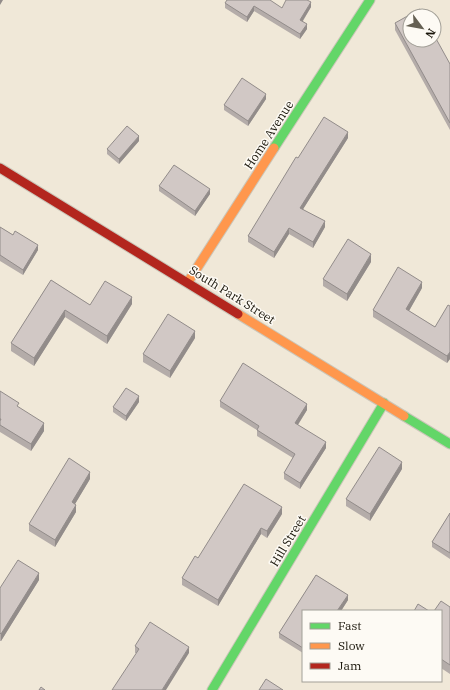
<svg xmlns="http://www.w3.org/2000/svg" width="450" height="690" font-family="'IBM Plex Serif',serif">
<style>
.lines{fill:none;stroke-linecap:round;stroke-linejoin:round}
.fast-casing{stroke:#cbc6b9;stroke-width:11}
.slow-casing{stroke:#cbc6b9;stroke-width:11}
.jam-casing{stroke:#cbc6b9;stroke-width:11}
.fast{stroke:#63d668;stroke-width:9}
.slow{stroke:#ff974d;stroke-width:9}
.jam{stroke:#b3261e;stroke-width:9}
.wall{fill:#b4aca9}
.shaded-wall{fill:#928c8a}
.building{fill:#d1c8c5;stroke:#928c8a}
.labels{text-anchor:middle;stroke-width:3;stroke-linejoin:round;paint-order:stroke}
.street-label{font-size:12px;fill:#1a160b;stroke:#fdfaf4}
</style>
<rect width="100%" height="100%" fill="#f0e8d8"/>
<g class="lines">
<defs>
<path id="fast" d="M 274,148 L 370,0
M 404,416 L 450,444
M 212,690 L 384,403"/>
<path id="slow" d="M 188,282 L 274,148
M 238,314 L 404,416"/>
<path id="jam" d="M 0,168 L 238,314"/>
</defs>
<use href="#fast" class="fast-casing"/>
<use href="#slow" class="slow-casing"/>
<use href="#jam" class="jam-casing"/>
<use href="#fast" class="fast"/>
<use href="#slow" class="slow"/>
<use href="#jam" class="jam"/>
</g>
<path class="wall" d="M 225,3 L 282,8 L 311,7 L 303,21 L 307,29 L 300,39 L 254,11 L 247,22 L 225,8 Z
M 395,23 L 450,64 L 450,130 L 395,30 Z
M 266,99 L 248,126 L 224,110 L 224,105 Z
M 348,138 L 303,209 L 325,227 L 313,248 L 289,234 L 274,258 L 248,242 L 248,236 L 298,158 Z
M 139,141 L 119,164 L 107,154 L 107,149 Z
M 159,186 L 210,194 L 195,216 L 159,191 Z
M 0,227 L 38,250 L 23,275 L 0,261 Z
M 371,262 L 347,301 L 323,286 L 323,279 Z
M 51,280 L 90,305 L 132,304 L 107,344 L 65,317 L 34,366 L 11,351 L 11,343 Z
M 422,288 L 409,311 L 435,327 L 450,306 L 450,359 L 447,363 L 373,317 L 373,310 Z
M 195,338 L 170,378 L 143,362 L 143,354 Z
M 0,391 L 44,431 L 31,451 L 0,432 Z
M 220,401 L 307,410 L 298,425 L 326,448 L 300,489 L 284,479 L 284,473 L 293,458 L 257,436 L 257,430 L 220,407 Z
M 139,402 L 126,421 L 113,412 L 113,407 Z
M 402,469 L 370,521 L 346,506 L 346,499 Z
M 90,479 L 75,504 L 76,512 L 55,547 L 29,531 L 29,524 Z
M 450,513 L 450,559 L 432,547 L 432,542 Z
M 282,514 L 267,538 L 261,534 L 218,606 L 182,585 L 182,578 L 198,558 Z
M 316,575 L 348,595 L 348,600 L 341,611 L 303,611 L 303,653 L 279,638 L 279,633 Z
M 39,580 L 1,641 L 0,641 L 0,588 Z
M 450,607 L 450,674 L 441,668 L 441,611 Z
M 135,646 L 189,653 L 135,653 Z"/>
<path class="shaded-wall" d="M 0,0 L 3,0 L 0,5 Z
M 311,2 L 311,7 L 300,25 L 300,20 Z
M 254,6 L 254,11 L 247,22 L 247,17 Z
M 307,24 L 307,29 L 300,39 L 300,34 Z
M 266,94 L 266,99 L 248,126 L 248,121 Z
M 348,132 L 348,138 L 300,214 L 300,208 Z
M 139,136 L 139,141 L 119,164 L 119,159 Z
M 210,189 L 210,194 L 195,216 L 195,211 Z
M 325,221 L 325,227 L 313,248 L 313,242 Z
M 289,228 L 289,234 L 274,258 L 274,252 Z
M 38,245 L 38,250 L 23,275 L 23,270 Z
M 371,254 L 371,262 L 347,301 L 347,294 Z
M 422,282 L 422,288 L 406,316 L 406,309 Z
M 132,297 L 132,304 L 107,344 L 107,336 Z
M 65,310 L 65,317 L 34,366 L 34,358 Z
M 195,331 L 195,338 L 170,378 L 170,371 Z
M 450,352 L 450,359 L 447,363 L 447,356 Z
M 139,396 L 139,402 L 126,421 L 126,416 Z
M 307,404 L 307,410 L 295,429 L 295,423 Z
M 44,423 L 44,431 L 31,451 L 31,444 Z
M 326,442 L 326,448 L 300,489 L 300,483 Z
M 402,462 L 402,469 L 370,521 L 370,514 Z
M 90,472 L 90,479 L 72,509 L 72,502 Z
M 76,505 L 76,512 L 55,547 L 55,540 Z
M 282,507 L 282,514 L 267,538 L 267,531 Z
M 261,528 L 261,534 L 218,606 L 218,600 Z
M 39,573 L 39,580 L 1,641 L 1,634 Z
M 348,595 L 348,600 L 341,611 L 337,611 Z
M 189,647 L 189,653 L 166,690 L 162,690 Z"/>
<path class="building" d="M 227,0 L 270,0 L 282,8 L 286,0 L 307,0 L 311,2 L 300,20 L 307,24 L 300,34 L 254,6 L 247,17 L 225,3 Z
M 420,9 L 424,16 L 410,16 L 410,40 L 434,40 L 434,35 L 450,64 L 450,123 L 395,23 Z
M 242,78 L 266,94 L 248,121 L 224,105 Z
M 324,117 L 348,132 L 300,208 L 325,221 L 313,242 L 289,228 L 274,252 L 248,236 L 296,157 L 298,158 Z
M 127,126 L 139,136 L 119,159 L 107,149 Z
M 174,165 L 210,189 L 195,211 L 159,186 Z
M 0,227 L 13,235 L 15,231 L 38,245 L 23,270 L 0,255 Z
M 348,239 L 371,254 L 347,294 L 323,279 Z
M 398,267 L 422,282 L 406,309 L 435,327 L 448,305 L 450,306 L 450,352 L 447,356 L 373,310 Z
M 51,280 L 90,305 L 105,281 L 132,297 L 107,336 L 65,310 L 34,358 L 11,343 Z
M 168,314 L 195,331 L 170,371 L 143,354 Z
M 243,363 L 307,404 L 295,423 L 326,442 L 300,483 L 284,473 L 295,454 L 257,430 L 259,426 L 220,401 Z
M 126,388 L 139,396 L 126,416 L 113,407 Z
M 0,391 L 19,403 L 17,406 L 44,423 L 31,444 L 0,425 L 0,421 L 1,419 L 0,419 Z
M 379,447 L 402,462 L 370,514 L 346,499 Z
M 69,458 L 90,472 L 72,502 L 76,505 L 55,540 L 29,524 Z
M 244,484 L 282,507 L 267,531 L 261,528 L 218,600 L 182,578 L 195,556 L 198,558 Z
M 450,513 L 450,553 L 432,542 Z
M 18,560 L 39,573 L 1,634 L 0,633 L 0,588 Z
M 316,575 L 348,595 L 337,611 L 303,611 L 303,648 L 279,633 Z
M 441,601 L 450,607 L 450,665 L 441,659 L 441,611 L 434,611 Z
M 418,604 L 429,611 L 414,611 Z
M 150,622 L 189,647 L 162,690 L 112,690 L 139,649 L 135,646 Z
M 266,679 L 283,690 L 259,690 Z
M 41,687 L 45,690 L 39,690 Z"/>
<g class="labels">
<g class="street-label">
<text transform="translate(269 135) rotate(-57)" y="4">Home Avenue</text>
<text transform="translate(232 295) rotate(32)" y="4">South Park Street</text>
<text transform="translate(288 541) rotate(-59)" y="4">Hill Street</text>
</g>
</g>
<rect x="302" y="610" width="140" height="72" fill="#fdfaf4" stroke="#a29f97"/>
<rect x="310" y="623" width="20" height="6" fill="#63d668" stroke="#a29f97"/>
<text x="338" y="630" font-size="12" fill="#1a160b">Fast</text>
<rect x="310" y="643" width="20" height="6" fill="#ff974d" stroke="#a29f97"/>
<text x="338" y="650" font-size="12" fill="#1a160b">Slow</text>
<rect x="310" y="663" width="20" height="6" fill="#b3261e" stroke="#a29f97"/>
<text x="338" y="670" font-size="12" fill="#1a160b">Jam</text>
<g transform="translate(422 28) rotate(122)"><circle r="19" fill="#fdfaf4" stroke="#a29f97"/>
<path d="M0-3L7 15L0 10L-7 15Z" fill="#656053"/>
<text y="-6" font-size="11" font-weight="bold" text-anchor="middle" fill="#1a160b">N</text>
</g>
</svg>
